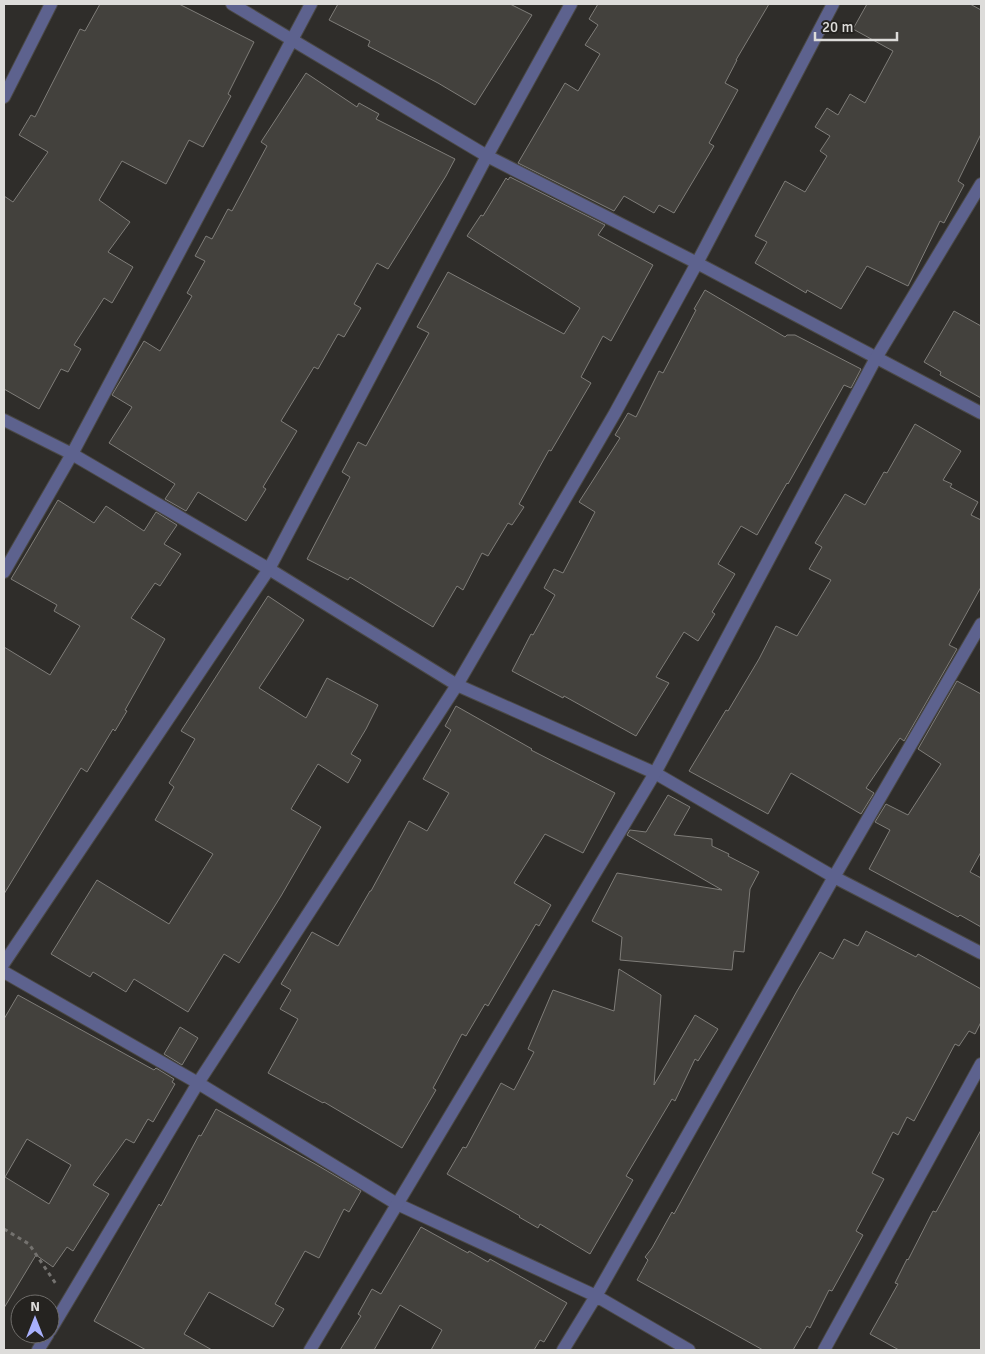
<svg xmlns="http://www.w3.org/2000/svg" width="985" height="1354" font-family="Signika,sans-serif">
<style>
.building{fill:#43413d;stroke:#7f7d79;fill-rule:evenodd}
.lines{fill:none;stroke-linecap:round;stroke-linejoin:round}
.minor-casing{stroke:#4b4946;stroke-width:14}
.tertiary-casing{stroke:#4b4946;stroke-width:14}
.path{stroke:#74726f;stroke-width:3;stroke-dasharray:4 4;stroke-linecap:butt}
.minor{stroke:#5d628e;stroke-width:12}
.tertiary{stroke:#5d628e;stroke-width:12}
</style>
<rect width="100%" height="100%" fill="#2f2d2a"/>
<path class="building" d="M 100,4 L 179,4 L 254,42 L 228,94 L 231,96 L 203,147 L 189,140 L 166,184 L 122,161 L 99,200 L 130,222 L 108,252 L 133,267 L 112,303 L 104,298 L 74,345 L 81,349 L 68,372 L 61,369 L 39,409 L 4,389 L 4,196 L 13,202 L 48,152 L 19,135 L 31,115 L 35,117 L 80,29 L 85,31 Z
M 338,4 L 510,4 L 532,15 L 475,105 L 438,83 L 368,46 L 370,41 L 329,20 Z
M 598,4 L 769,4 L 736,60 L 737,60 L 725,83 L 738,90 L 709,143 L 714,146 L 674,213 L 659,205 L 654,213 L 624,196 L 614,211 L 518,163 L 565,83 L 578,91 L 600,54 L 585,45 L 598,25 L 589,19 Z
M 867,4 L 970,4 L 981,10 L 981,134 L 958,181 L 964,185 L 944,223 L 940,221 L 908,286 L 867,266 L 841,309 L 807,290 L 806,293 L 755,263 L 767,242 L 755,236 L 785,181 L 805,192 L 827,156 L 820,151 L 830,136 L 815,127 L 827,108 L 838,115 L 850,94 L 865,103 L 893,51 L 853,29 Z
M 306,73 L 357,107 L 359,103 L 379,114 L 376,119 L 455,159 L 446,176 L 388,269 L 377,263 L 354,304 L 361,308 L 344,337 L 338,334 L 318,369 L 314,367 L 281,421 L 297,431 L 263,487 L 266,489 L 246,521 L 198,492 L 186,511 L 165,499 L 175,484 L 109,443 L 132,407 L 112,395 L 144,341 L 160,351 L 192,296 L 187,293 L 205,261 L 195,256 L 206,236 L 212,239 L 228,209 L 232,211 L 267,146 L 261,142 Z
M 510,177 L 605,225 L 598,235 L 653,265 L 611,341 L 603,336 L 581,377 L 591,383 L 551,451 L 549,450 L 519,504 L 524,507 L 512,525 L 508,523 L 488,556 L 482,553 L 463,590 L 457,586 L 433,627 L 350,577 L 348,580 L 307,559 L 350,477 L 342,472 L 358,442 L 366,446 L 429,333 L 417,327 L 448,272 L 564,334 L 580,308 L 467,236 L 481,215 L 483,216 L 506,178 L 508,180 Z
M 705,290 L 785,337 L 787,335 L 795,335 L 861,369 L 851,388 L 844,385 L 788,484 L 787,483 L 757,535 L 741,526 L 718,564 L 735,574 L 712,612 L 715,614 L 698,641 L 684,632 L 656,677 L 669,683 L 636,736 L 564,696 L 563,698 L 512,671 L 531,634 L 533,635 L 555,595 L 544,588 L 554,569 L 563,573 L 595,512 L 579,502 L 620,438 L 615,435 L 628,413 L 636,417 L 659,371 L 663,373 L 696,310 L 694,309 Z
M 954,311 L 981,326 L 981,398 L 940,375 L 941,372 L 924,362 Z
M 915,424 L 961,451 L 943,480 L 952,484 L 950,487 L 978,502 L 971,515 L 981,520 L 981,587 L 949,645 L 957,649 L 904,741 L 900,738 L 866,788 L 874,793 L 861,814 L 791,773 L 768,814 L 689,771 L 726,710 L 728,711 L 759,659 L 776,626 L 797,636 L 831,580 L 809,569 L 822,547 L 815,543 L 845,494 L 865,505 L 884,472 L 887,473 Z
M 58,500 L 94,523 L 106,506 L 144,531 L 156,512 L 177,525 L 164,544 L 181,554 L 160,586 L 155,583 L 131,618 L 165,639 L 125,710 L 127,711 L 115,731 L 113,729 L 87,772 L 81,768 L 4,894 L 4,647 L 50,675 L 80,626 L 54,611 L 57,605 L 11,579 Z
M 268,596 L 304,620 L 259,688 L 306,718 L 327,678 L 378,705 L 366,729 L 351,754 L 361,760 L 348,783 L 318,764 L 291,809 L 321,827 L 281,896 L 239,963 L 224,954 L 188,1012 L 134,979 L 126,992 L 93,972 L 90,977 L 51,954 L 97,880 L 169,924 L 213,854 L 155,820 L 174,787 L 169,783 L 195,739 L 181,731 Z
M 957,681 L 981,694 L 981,852 L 970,872 L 981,878 L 981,927 L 960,915 L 958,917 L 869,869 L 890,830 L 875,822 L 886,804 L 908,815 L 941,764 L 918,749 Z
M 456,706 L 532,749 L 531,750 L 615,793 L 583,853 L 545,834 L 514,883 L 551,905 L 539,926 L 536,924 L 488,1006 L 485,1004 L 466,1036 L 462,1034 L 433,1088 L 436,1090 L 402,1148 L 324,1102 L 323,1103 L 268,1073 L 298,1019 L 280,1009 L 291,990 L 281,984 L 312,932 L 338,946 L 370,891 L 371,891 L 409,821 L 427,831 L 449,793 L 423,779 L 451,730 L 445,726 Z
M 668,795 L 690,807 L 674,835 L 712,839 L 712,846 L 729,854 L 728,856 L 759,872 L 750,889 L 744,952 L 734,951 L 732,970 L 620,960 L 622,937 L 592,921 L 617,873 L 722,890 L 627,835 L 630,830 L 646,832 Z
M 866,931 L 916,957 L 918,954 L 981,989 L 981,1022 L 975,1034 L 969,1031 L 959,1046 L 955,1044 L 914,1121 L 907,1117 L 898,1135 L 893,1132 L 872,1173 L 884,1179 L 856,1231 L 863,1235 L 832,1291 L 829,1290 L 810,1328 L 807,1326 L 793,1350 L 763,1350 L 637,1280 L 648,1260 L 645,1257 L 652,1248 L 672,1212 L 674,1214 L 797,991 L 820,952 L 833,959 L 844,939 L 858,946 Z
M 619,969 L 661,995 L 654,1085 L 695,1015 L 718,1029 L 698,1061 L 695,1059 L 675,1101 L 672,1099 L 626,1176 L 633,1180 L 590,1254 L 540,1224 L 538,1228 L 519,1217 L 520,1216 L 447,1174 L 463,1147 L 466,1148 L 501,1083 L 514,1090 L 534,1052 L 528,1049 L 553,990 L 614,1011 Z
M 18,995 L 154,1070 L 156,1068 L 174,1079 L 172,1082 L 175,1084 L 153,1122 L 148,1119 L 134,1143 L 126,1139 L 93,1185 L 109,1194 L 73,1251 L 67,1247 L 53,1267 L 36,1255 L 4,1308 L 4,1019 ZM 27,1139 L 71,1165 L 49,1204 L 5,1177 Z
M 180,1027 L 198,1038 L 182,1065 L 164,1054 Z
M 216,1109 L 317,1165 L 361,1191 L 349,1212 L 344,1209 L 319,1258 L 305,1251 L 275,1304 L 284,1309 L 273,1327 L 209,1292 L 184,1334 L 212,1350 L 146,1350 L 94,1321 L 159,1204 L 161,1206 L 199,1135 L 201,1136 Z
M 981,1130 L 981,1350 L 899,1350 L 870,1334 L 898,1284 L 895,1283 L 907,1259 L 908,1260 L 933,1211 L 936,1212 Z
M 421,1227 L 468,1253 L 469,1251 L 488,1262 L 490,1259 L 567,1303 L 544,1342 L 540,1340 L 534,1350 L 431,1350 L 442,1330 L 400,1305 L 374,1350 L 340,1350 L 361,1316 L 358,1314 L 372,1289 L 381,1294 Z"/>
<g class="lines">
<defs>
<path id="minor" d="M 232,4 L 487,156 L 697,263 L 981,413
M 4,97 L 51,4
M 4,420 L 72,454 L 269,569 L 457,685 L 655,773 L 834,877 L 981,953
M 4,572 L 72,454 L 311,4
M 4,963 L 269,569 L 487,156 L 571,4
M 4,972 L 198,1083 L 397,1204 L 596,1296 L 689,1350
M 50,1331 L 198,1083 L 457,685 L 615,413 L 697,263 L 833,4
M 38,1350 L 48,1334
M 563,1350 L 596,1296 L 834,877 L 981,624
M 824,1350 L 981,1064"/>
<path id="tertiary" d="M 310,1350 L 655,773 L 876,358 L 981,184"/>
</defs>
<use href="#minor" class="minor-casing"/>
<use href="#tertiary" class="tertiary-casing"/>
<path class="path" d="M 4,1229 L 29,1244 L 56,1284"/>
<use href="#minor" class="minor"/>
<use href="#tertiary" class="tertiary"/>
</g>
<rect width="985" height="1354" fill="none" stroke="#dddcda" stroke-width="10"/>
<g transform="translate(35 1319)"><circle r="24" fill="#252320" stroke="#6f6d6a"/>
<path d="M0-4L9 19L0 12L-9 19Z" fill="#a8b0fc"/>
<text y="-8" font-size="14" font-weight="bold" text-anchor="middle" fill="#dddcda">N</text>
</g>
<path d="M815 32v8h82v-8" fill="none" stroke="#dddcda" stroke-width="2.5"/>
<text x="822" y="32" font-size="15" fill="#dddcda" stroke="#252320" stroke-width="4" paint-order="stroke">20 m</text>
</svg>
